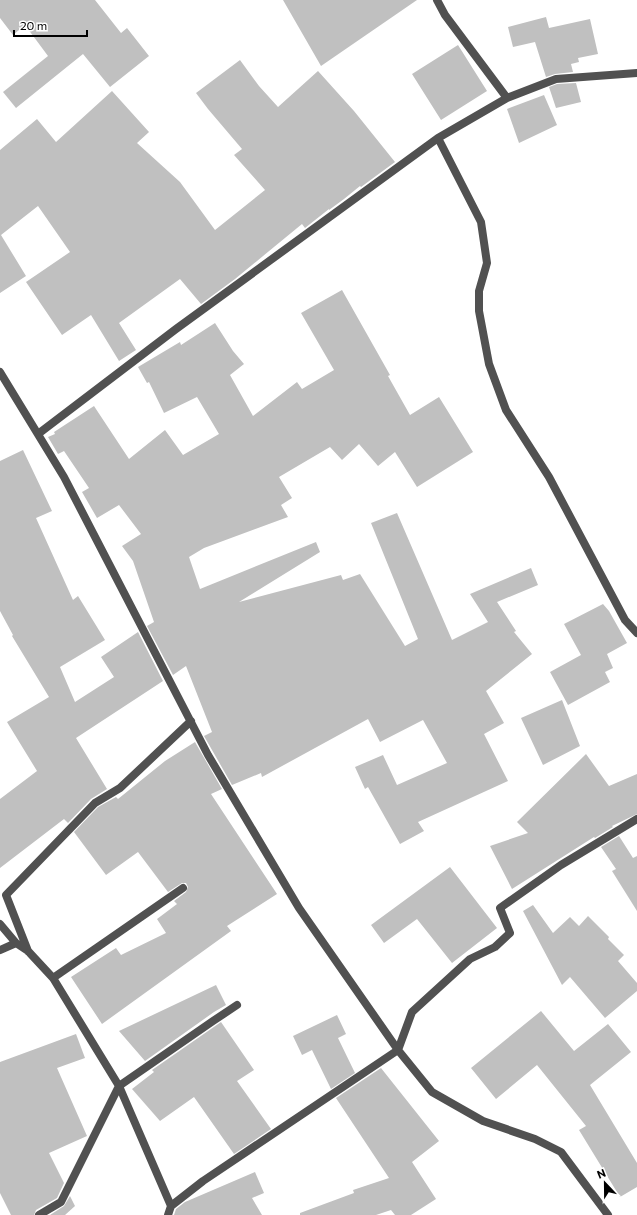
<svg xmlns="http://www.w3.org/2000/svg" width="637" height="1215" font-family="Commissioner,sans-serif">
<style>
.building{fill:#c0c0c0}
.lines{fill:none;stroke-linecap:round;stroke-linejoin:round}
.street{stroke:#515151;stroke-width:8}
</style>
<rect width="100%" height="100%" fill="#fff"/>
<path class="building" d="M 0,0 L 95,0 L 121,33 L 127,28 L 149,56 L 110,87 L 83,54 L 16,108 L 3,92 L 48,56 L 25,25 L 13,35 L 0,18 Z
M 283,0 L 417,0 L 321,66 Z
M 546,17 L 549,28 L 590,19 L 598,54 L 578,58 L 579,62 L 571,64 L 573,72 L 555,74 L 546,77 L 535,42 L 513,47 L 508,27 Z
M 458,45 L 487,91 L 441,120 L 412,74 Z
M 240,60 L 259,86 L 278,107 L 318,71 L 354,111 L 395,162 L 361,187 L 360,186 L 344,199 L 329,210 L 329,209 L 305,228 L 302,224 L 235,279 L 201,304 L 180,279 L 119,323 L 136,350 L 119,361 L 91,315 L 62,335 L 26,282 L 70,252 L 38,206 L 1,235 L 26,276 L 0,293 L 0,150 L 37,119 L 56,142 L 112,91 L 149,132 L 137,143 L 180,182 L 215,230 L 265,190 L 234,155 L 242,149 L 208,109 L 196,93 Z
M 576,83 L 581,102 L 556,108 L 549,87 L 557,84 Z
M 544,95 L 557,125 L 519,143 L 507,109 Z
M 342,290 L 390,375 L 388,376 L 410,415 L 439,397 L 473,452 L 417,487 L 395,452 L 378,466 L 359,444 L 342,460 L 330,447 L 279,477 L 292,498 L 281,505 L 288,517 L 204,548 L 189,557 L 200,589 L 316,542 L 320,552 L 239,602 L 341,575 L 343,580 L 360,574 L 405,646 L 418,639 L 371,523 L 397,513 L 452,640 L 488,622 L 470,594 L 531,568 L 538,585 L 497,602 L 516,631 L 514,632 L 532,654 L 486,691 L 504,723 L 484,734 L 508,781 L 418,822 L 424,831 L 400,844 L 368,787 L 365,789 L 355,767 L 383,755 L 397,785 L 447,763 L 423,720 L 380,742 L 368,719 L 262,777 L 261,773 L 232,785 L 204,736 L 212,732 L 186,666 L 173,675 L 147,626 L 154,622 L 133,561 L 122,546 L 141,534 L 119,505 L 97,518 L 82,492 L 89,488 L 64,451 L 58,454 L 48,437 L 55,434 L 54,432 L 94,406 L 129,459 L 165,430 L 183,455 L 219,434 L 197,397 L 164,413 L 149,382 L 147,383 L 138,367 L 180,342 L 181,345 L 215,323 L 233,351 L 244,364 L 230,375 L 253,416 L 297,382 L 302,389 L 334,370 L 301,313 Z
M 23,450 L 52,511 L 36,518 L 73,600 L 78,596 L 105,640 L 60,667 L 75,702 L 114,677 L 101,657 L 138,632 L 163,681 L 76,738 L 107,789 L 91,799 L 68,823 L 64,819 L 0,868 L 0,799 L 37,771 L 7,722 L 49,697 L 12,636 L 13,635 L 0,611 L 0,461 Z
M 603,604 L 609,611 L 627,643 L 607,654 L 613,668 L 605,672 L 610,682 L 568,705 L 550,672 L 581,655 L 564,624 Z
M 562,700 L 580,746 L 543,765 L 521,718 Z
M 195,742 L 222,789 L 211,794 L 277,894 L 227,926 L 231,931 L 102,1024 L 71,977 L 116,948 L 121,955 L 166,933 L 157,919 L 177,904 L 174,901 L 186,892 L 188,887 L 186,883 L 182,883 L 168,892 L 138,852 L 106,875 L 74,832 L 98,807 L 116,797 L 118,799 L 165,761 Z
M 586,754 L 609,786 L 637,774 L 637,814 L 612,826 L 613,827 L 595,838 L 594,837 L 512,889 L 490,846 L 528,833 L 517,822 Z
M 619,836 L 633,858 L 637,856 L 637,911 L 612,871 L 616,869 L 601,847 Z
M 450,867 L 497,928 L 452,963 L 417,919 L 384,943 L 371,925 Z
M 533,905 L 553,933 L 570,917 L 579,926 L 588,916 L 609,937 L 608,939 L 624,955 L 618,961 L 637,983 L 637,991 L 605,1018 L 570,977 L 562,985 L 523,911 Z
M 216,985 L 226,1005 L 214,1012 L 145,1061 L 119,1031 Z
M 541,1011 L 574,1051 L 608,1024 L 631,1052 L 590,1085 L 637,1163 L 637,1187 L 620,1197 L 579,1130 L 586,1126 L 537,1065 L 496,1099 L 471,1068 Z
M 337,1015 L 346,1034 L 338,1038 L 355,1073 L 331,1089 L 312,1050 L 302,1055 L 293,1036 Z
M 221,1022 L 254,1070 L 237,1081 L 271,1129 L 234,1154 L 194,1097 L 160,1121 L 132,1089 L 154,1072 L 152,1070 Z
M 76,1034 L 85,1058 L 57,1068 L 87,1136 L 49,1153 L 64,1183 L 57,1198 L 36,1210 L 34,1215 L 11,1215 L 0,1193 L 0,1062 Z
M 381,1068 L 439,1141 L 412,1162 L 436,1199 L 411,1215 L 395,1215 L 391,1210 L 376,1215 L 300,1215 L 300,1213 L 354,1193 L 353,1190 L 389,1178 L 336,1098 Z
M 255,1172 L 264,1193 L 252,1198 L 262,1215 L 174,1215 L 176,1209 L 185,1202 Z
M 70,1196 L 75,1206 L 65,1215 L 50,1215 L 64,1206 Z"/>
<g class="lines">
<path class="street" d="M 437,0 L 445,15 L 507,98
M 438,138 L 481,222 L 487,263 L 479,291 L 479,311 L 489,364 L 506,410 L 549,477 L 625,620 L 637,633
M 0,372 L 64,477 L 208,755 L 299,908 L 398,1050 L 432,1092 L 483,1121 L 535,1139 L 561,1152 L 608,1215
M 38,434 L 176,329 L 438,138 L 507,98 L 556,79 L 637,73
M 0,924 L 16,943 L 28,951 L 53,978 L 119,1086 L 171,1206
M 0,950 L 16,943
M 28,951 L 6,895 L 95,803 L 120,788 L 191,721
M 53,978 L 183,888
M 39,1215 L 61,1202 L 119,1086 L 213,1021 L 237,1005
M 168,1215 L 171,1206 L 203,1181 L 398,1050 L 412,1012 L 470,959 L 495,947 L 510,933 L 500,908 L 561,865 L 637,819"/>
</g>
<g transform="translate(605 1183) rotate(338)" stroke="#ffffff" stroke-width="3" paint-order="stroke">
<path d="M0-3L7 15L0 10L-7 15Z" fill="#000000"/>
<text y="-6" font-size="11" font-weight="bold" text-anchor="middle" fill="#000000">N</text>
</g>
<path d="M14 30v6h73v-6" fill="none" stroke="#000000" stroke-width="2"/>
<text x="20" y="30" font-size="12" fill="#000000" stroke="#ffffff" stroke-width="3" paint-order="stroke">20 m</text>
</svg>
